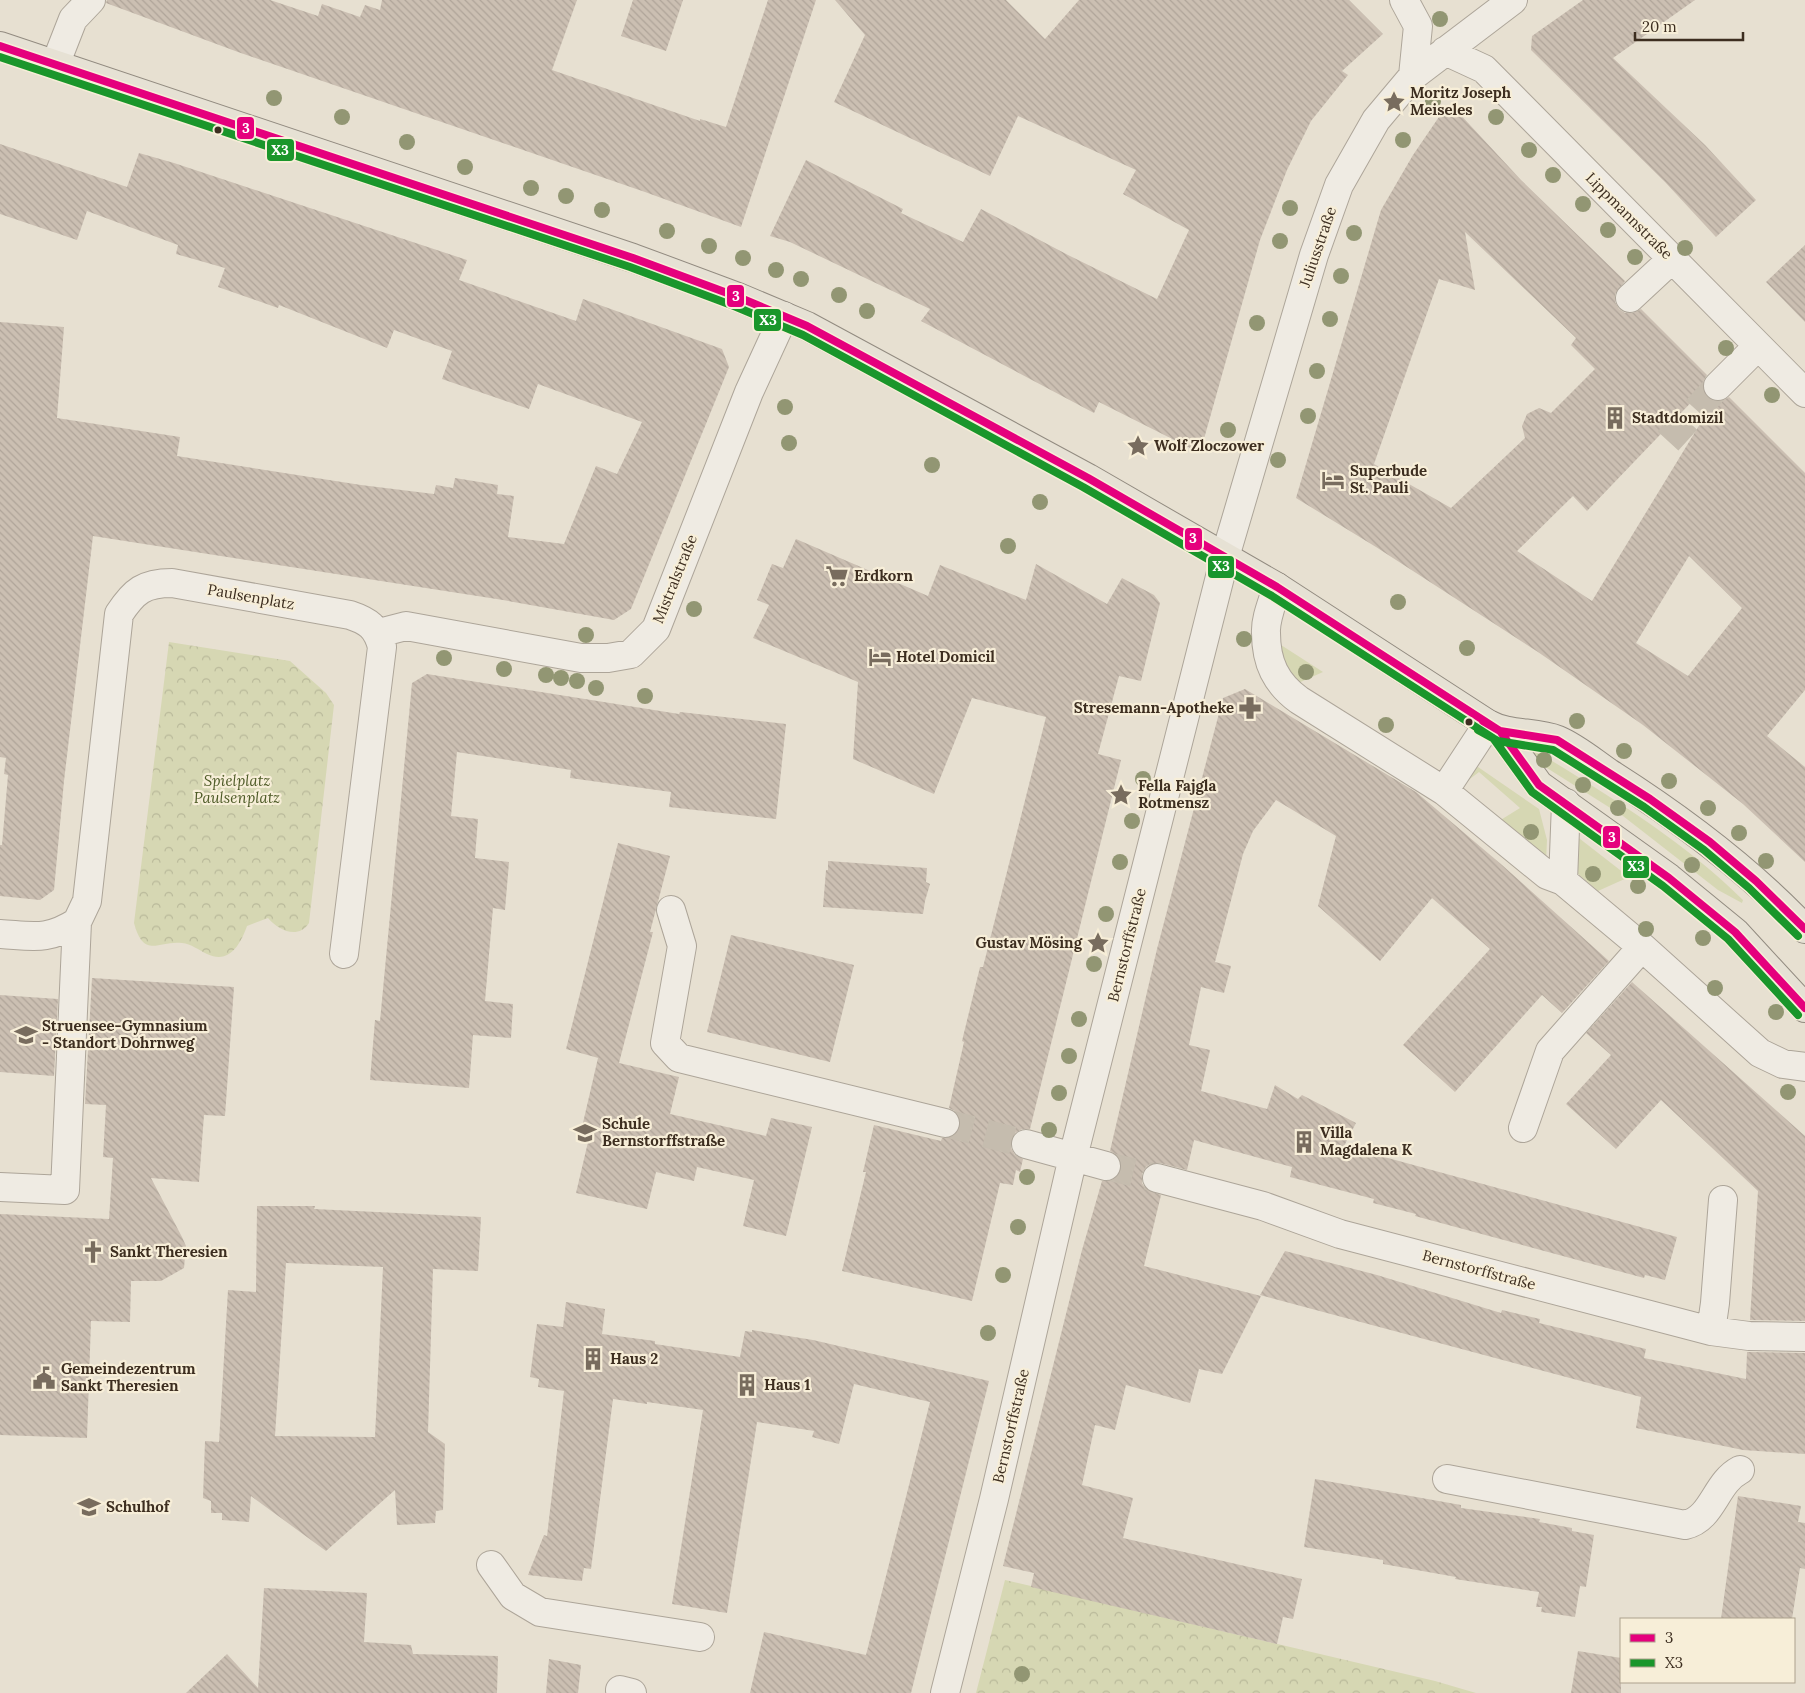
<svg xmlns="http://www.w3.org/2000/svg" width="1805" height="1693" font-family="Lora,serif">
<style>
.grass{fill:#d6d7b3}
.park{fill:url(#park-crowns)}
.building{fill:url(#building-back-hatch);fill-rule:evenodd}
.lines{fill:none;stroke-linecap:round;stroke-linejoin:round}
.minor-tunnel{stroke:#c5bcae;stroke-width:28;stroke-dasharray:28 14;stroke-linecap:butt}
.minor-casing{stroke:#ada599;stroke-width:30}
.major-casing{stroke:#928b80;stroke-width:30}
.minor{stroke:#efebe3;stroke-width:28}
.major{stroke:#e6e1d4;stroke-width:28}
.bus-1-casing{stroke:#f7eed8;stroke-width:11}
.bus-2-casing{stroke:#f7eed8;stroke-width:11}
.bus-1{stroke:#e5007d;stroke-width:8}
.bus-2{stroke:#1a962b;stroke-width:8}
.tree{fill:#929673}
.bus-dot{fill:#3d2e20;stroke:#f7eed8;stroke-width:2}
.labels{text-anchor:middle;stroke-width:4.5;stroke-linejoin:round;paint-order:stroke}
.poi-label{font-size:15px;font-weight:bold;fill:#3d2e20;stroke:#f7eed8;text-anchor:start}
.street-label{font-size:15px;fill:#3d2e20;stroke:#f7eed8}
.park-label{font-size:15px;font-style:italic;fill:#4d5a26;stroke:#f7eed8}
.line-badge{stroke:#f7eed8;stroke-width:2}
.badge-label{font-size:14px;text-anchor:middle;font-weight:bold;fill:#fff}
</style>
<defs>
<pattern id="park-crowns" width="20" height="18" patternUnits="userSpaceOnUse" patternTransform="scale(1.25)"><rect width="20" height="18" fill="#d6d7b3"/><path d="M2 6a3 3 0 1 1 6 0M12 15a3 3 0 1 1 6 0" fill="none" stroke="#b9b99a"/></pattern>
<pattern id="building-back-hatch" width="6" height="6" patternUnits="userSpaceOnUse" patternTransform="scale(1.25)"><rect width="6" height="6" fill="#cbbfb2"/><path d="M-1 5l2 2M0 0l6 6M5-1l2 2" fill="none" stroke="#afa499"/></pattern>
</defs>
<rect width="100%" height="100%" fill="#e7e0d1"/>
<path class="grass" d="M 1281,645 L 1323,672 L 1296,684 L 1287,678 Z
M 1524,744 C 1597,788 1682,839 1743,900 L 1742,903 L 1718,890 L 1623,816 L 1520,751 Z
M 1478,767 L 1539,809 L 1547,840 L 1546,862 L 1499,821 L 1520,808 L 1479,772 L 1462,785 L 1463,776 Z
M 1575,835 L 1629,877 L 1598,891 L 1577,873 Z"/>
<path class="park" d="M 169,642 L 290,661 L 326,693 L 334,705 L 309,923 C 298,940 278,930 268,918 L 247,926 C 241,943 230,965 207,954 C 199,950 191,944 182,943 C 159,940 144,960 134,923 Z
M 1005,1580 L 1435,1681 L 1476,1693 L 976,1693 Z"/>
<path class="building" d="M 107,0 L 270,0 L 318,16 L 322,4 L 360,17 L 365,5 L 380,10 L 382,0 L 577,0 L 552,70 L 700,121 L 700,119 L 726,127 L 768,0 L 816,0 L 741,227 L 645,192 L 238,52 L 106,3 Z
M 633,0 L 683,0 L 666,51 L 621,36 Z
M 835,0 L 1006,0 L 1045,39 L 1079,0 L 1349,0 L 1383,34 L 1342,71 L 1348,75 L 1311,121 L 1287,170 L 1260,240 L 1200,453 L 1099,402 L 1094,413 L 921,321 L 930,309 L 790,242 L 770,236 L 806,160 L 903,209 L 901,213 L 963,242 L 981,209 L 1068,255 L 1157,299 L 1189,230 L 1123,194 L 1136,170 L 1018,116 L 990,176 L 834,102 L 865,35 Z
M 1583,0 L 1695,0 L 1613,58 L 1705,145 L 1756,200 L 1716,237 L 1665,182 L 1531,50 L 1532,36 Z
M 1443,111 L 1457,111 L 1521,180 L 1625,281 L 1615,294 L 1615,302 L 1619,309 L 1625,313 L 1633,313 L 1641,309 L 1707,375 L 1703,382 L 1703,390 L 1587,511 L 1573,496 L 1517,551 L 1592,601 L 1714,401 L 1722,401 L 1729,397 L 1805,473 L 1805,690 L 1767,736 L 1805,767 L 1805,862 L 1743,804 L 1643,725 L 1538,652 L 1376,547 L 1296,498 L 1381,210 L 1413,155 ZM 1465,232 L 1576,338 L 1571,345 L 1595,369 L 1551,413 L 1539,408 L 1527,414 L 1522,426 L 1525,438 L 1451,508 L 1374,464 L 1439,279 L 1475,290 ZM 1689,556 L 1742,608 L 1688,676 L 1636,643 Z
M 0,144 L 127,187 L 139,153 L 174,163 L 467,260 L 459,280 L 576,321 L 583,299 L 722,349 L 729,367 L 631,609 L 614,620 L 503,600 L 93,536 L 64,781 L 54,890 L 40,900 L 0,896 L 0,845 L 2,845 L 8,775 L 4,774 L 6,758 L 0,757 L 0,322 L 64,327 L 57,418 L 180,437 L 177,456 L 361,485 L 434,494 L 436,485 L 453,488 L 455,478 L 498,485 L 497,494 L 514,496 L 508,537 L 564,544 L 596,466 L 617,474 L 642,422 L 538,384 L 529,409 L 442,379 L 452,351 L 394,330 L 387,348 L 279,305 L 278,308 L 218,287 L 225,268 L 176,254 L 178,245 L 87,211 L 77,240 L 0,214 Z
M 1805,245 L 1805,322 L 1766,282 Z
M 796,539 L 928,596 L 940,565 L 1026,600 L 1036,564 L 1107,604 L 1122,578 L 1154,595 L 1160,603 L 1141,681 L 1119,676 L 1098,754 L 1121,760 L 1030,1129 L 1022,1129 L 1015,1133 L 1011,1140 L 1011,1148 L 1015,1155 L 1023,1159 L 1020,1172 L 1016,1170 L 1013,1185 L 1000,1183 L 972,1301 L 842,1271 L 866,1172 L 863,1172 L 874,1125 L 941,1141 L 942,1138 L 949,1138 L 956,1134 L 960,1127 L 960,1118 L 955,1111 L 949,1108 L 964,1042 L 962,1041 L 980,967 L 983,967 L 1046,717 L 972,698 L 934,794 L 853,759 L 858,682 L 753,638 L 769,605 L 757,600 L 772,564 L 783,568 Z
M 427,674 L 679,714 L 680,712 L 786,724 L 776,819 L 669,807 L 671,792 L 570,778 L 571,770 L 457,752 L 451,816 L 478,819 L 475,858 L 509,862 L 505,910 L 493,908 L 485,1001 L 513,1004 L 511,1038 L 473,1035 L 469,1088 L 370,1080 L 375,1020 L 380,1021 L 412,683 Z
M 1245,689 L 1416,792 L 1502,865 L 1609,961 L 1562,1013 L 1542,995 L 1455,1092 L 1403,1045 L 1490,949 L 1432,898 L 1380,961 L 1318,906 L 1336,836 L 1276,800 L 1253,831 L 1243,854 L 1215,962 L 1231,966 L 1224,993 L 1201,987 L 1189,1045 L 1210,1050 L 1201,1091 L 1267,1109 L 1275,1085 L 1298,1099 L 1302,1095 L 1356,1123 L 1344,1146 L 1677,1237 L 1665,1280 L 1645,1275 L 1644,1278 L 1415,1216 L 1416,1214 L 1373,1203 L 1374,1199 L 1290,1177 L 1292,1167 L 1194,1140 L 1187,1170 L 1160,1163 L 1152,1163 L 1146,1167 L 1142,1174 L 1142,1183 L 1146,1189 L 1161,1195 L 1144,1266 L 1261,1296 L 1222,1374 L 1199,1369 L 1190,1403 L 1126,1385 L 1115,1430 L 1095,1425 L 1082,1485 L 1133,1498 L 1123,1538 L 1302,1579 L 1293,1619 L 1283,1617 L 1277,1644 L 1031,1587 L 1034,1573 L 1003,1566 L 1082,1250 L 1102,1181 L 1110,1181 L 1117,1177 L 1121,1170 L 1121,1162 L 1117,1155 L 1110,1151 L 1157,949 L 1223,698 Z
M 618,843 L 670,856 L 650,932 L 653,932 L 619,1063 L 679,1077 L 670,1114 L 766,1136 L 771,1118 L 812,1127 L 786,1236 L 743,1226 L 754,1180 L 697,1167 L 694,1181 L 656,1172 L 647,1209 L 576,1193 L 588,1142 L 579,1140 L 598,1058 L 602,1059 L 566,1049 Z
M 828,861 L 927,868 L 926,882 L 930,884 L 925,901 L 923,914 L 823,907 L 826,870 L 828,870 Z
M 731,935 L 854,965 L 830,1062 L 707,1032 Z
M 92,978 L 234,987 L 225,1116 L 204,1115 L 199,1182 L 151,1178 L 182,1237 L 186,1246 L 184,1268 L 161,1281 L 131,1281 L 130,1322 L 91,1321 L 87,1438 L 0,1435 L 0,1214 L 109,1219 L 113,1158 L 103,1157 L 106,1105 L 85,1104 Z
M 1632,982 L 1805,1136 L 1805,1321 L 1750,1320 L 1758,1191 L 1661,1100 L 1616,1149 L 1566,1104 L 1611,1055 L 1586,1033 Z
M 0,995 L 58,999 L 54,1076 L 0,1072 Z
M 257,1206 L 315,1206 L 314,1209 L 481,1217 L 478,1271 L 433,1269 L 428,1432 L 445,1444 L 443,1510 L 436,1511 L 435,1523 L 397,1525 L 395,1490 L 326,1551 L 251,1496 L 249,1522 L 222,1520 L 222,1513 L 211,1513 L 211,1501 L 203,1498 L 205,1441 L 219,1442 L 228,1290 L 256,1292 ZM 286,1263 L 383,1267 L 375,1437 L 275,1436 Z
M 1285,1251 L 1377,1275 L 1501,1313 L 1502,1310 L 1540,1319 L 1539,1323 L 1646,1349 L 1644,1358 L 1746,1379 L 1747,1352 L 1805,1353 L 1805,1454 L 1743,1450 L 1636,1428 L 1641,1397 L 1260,1295 Z
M 566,1302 L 605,1309 L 602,1334 L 655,1341 L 655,1344 L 740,1357 L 745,1331 L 752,1332 L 752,1330 L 813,1340 L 989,1381 L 911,1693 L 750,1693 L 764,1632 L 866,1655 L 930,1402 L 854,1384 L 839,1444 L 812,1437 L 814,1431 L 757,1422 L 727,1613 L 672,1604 L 703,1410 L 647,1402 L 647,1404 L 613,1399 L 591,1569 L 584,1568 L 582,1581 L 528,1575 L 544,1535 L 547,1536 L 564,1391 L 538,1387 L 539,1379 L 530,1377 L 537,1324 L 563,1327 Z
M 1315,1479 L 1461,1505 L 1461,1508 L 1540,1519 L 1539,1522 L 1572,1528 L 1572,1531 L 1594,1535 L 1586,1587 L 1580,1586 L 1575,1617 L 1541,1612 L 1542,1607 L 1536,1607 L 1539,1592 L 1455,1579 L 1456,1577 L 1383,1564 L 1383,1560 L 1304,1547 Z
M 1738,1496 L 1801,1506 L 1798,1522 L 1805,1523 L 1805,1569 L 1800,1568 L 1792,1619 L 1721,1619 Z
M 264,1588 L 367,1593 L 364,1642 L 411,1645 L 413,1654 L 498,1656 L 497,1693 L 186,1693 L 227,1654 L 258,1688 Z
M 1578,1651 L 1621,1658 L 1621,1693 L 1571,1693 Z
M 549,1659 L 581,1665 L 578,1693 L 546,1693 Z"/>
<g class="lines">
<path class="minor-tunnel" d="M 1668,441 L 1718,386
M 945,1123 L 1026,1144
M 1106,1166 L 1157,1178"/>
<defs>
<path id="minor" d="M 1404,0 L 1418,26 L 1413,76
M 1445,51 L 1484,69 L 1805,393
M 55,65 L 73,19 L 91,0
M 1630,298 L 1672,259
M 1718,386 L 1758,346
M 1277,587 C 1273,601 1265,619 1266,633 C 1266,663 1276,683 1299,700 L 1444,791 L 1547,875 L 1563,881 L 1642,947 L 1760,1053 L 1783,1064 L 1805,1067
M 379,633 L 406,626 L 581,658 L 608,658 L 631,654 L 656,629 L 749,392 L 784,316
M 1444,791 L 1488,724
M 1563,881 L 1566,803
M 671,910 L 682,946 L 665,1043 L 679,1058 L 945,1123
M 0,934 C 34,936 47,941 77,922
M 1523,1128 L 1550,1051 L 1642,947
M 1026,1144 L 1106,1166
M 1157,1178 L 1263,1206 L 1340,1234 L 1711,1331 L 1749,1336 L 1805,1337
M 0,1187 L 65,1190 L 77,922 L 87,901 L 119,614 C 134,591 144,583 172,583 L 350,615 C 368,621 377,627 382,647 L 344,954
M 1711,1331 L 1715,1303 L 1723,1200
M 1447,1479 L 1685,1525 C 1713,1519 1715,1483 1740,1470
M 491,1565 L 513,1596 L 540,1612 L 700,1637
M 620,1690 L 632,1693
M 945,1693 L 994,1499 L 1073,1157 L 1225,557 L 1314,255 L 1339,185 L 1376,120 L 1413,76 L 1513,0"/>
<path id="major" d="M 0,46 L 633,258 L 738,297 L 807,326 L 1088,478 L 1277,587 L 1488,724 C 1510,736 1535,731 1558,740 C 1575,747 1593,762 1609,773 C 1680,818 1747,868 1805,929
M 1500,731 L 1539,785 L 1669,878 L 1735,932 L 1805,1008"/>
</defs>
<use href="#minor" class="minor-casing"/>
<use href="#major" class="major-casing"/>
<use href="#minor" class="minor"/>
<use href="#major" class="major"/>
<defs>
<path id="bus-1" d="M 0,46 L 633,258 L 738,297 L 807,326 L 1088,478 L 1277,587 L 1500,731 L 1539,785 L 1669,878 L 1735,932 L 1805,1008
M 1483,721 L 1500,731 L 1557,740 L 1650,799 L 1710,842 L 1756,881 L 1805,929"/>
<path id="bus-2" d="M 0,57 L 630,267 L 734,306 L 803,335 L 1083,487 L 1272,596 L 1493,738 L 1532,792 L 1663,886 L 1728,939 L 1798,1015
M 1478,730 L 1498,741 L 1553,750 L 1644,807 L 1704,850 L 1749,888 L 1798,936"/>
</defs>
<use href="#bus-1" class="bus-1-casing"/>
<use href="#bus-2" class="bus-2-casing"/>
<use href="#bus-1" class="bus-1"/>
<use href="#bus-2" class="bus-2"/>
</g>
<g class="tree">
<circle cx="1440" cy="19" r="8"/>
<circle cx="274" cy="98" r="8"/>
<circle cx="1433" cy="101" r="8"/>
<circle cx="342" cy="117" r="8"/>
<circle cx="1496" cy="117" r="8"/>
<circle cx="1403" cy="140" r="8"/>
<circle cx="407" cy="142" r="8"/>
<circle cx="1529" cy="150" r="8"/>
<circle cx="465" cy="167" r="8"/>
<circle cx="1553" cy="175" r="8"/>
<circle cx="531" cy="188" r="8"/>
<circle cx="566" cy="196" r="8"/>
<circle cx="1583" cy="204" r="8"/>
<circle cx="1290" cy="208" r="8"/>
<circle cx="602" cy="210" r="8"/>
<circle cx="1608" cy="230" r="8"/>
<circle cx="667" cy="231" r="8"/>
<circle cx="1354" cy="233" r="8"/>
<circle cx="1280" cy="241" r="8"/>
<circle cx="709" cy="246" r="8"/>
<circle cx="1685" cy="248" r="8"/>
<circle cx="1635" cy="257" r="8"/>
<circle cx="743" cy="258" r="8"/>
<circle cx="776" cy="270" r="8"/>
<circle cx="1341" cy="276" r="8"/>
<circle cx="801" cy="279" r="8"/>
<circle cx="839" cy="295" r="8"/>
<circle cx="867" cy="311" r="8"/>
<circle cx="1330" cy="319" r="8"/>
<circle cx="1257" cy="323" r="8"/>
<circle cx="1726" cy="348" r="8"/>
<circle cx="1317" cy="371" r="8"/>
<circle cx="1772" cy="395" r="8"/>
<circle cx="785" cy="407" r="8"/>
<circle cx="1308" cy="416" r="8"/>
<circle cx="1228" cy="430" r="8"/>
<circle cx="789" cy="443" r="8"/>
<circle cx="1278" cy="460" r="8"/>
<circle cx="932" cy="465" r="8"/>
<circle cx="1040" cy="502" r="8"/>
<circle cx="1008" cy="546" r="8"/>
<circle cx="1398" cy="602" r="8"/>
<circle cx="694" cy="609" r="8"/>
<circle cx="586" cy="635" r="8"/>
<circle cx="1244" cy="639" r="8"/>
<circle cx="1467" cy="648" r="8"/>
<circle cx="444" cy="658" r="8"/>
<circle cx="504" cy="669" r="8"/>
<circle cx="1306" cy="672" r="8"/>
<circle cx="546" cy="675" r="8"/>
<circle cx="561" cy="678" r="8"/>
<circle cx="577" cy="681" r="8"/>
<circle cx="596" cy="688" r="8"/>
<circle cx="645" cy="696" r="8"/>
<circle cx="1577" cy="721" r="8"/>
<circle cx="1386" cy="725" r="8"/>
<circle cx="1624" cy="751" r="8"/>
<circle cx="1544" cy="760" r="8"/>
<circle cx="1143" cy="779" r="8"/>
<circle cx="1669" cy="781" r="8"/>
<circle cx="1583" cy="785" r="8"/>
<circle cx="1618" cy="808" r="8"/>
<circle cx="1708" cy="808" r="8"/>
<circle cx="1132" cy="821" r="8"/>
<circle cx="1531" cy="832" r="8"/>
<circle cx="1739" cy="833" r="8"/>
<circle cx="1766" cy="861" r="8"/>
<circle cx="1120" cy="862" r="8"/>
<circle cx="1692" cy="865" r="8"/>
<circle cx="1593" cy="874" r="8"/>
<circle cx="1638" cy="886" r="8"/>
<circle cx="1106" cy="914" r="8"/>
<circle cx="1646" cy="929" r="8"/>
<circle cx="1703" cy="938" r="8"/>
<circle cx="1094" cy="964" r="8"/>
<circle cx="1715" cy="988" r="8"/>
<circle cx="1776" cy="1012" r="8"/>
<circle cx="1079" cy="1019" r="8"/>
<circle cx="1069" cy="1056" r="8"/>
<circle cx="1788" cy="1092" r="8"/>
<circle cx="1059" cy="1093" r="8"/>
<circle cx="1049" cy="1130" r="8"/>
<circle cx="1027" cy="1177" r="8"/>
<circle cx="1018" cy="1227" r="8"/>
<circle cx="1003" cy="1275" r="8"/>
<circle cx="988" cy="1333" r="8"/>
<circle cx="1022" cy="1674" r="8"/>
</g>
<defs>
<symbol id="sight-bare" viewBox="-9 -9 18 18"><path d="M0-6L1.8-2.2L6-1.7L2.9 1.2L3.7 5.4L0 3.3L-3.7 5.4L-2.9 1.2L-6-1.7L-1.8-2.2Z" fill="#786c5e" stroke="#f7eed8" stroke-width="2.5" paint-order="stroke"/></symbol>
<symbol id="building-bare" viewBox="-9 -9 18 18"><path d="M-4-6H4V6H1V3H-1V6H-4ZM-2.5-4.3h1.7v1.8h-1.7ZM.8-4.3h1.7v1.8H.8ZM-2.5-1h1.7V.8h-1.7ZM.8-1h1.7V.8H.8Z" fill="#786c5e" stroke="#f7eed8" stroke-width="2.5" paint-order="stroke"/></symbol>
<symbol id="hotel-bare" viewBox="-9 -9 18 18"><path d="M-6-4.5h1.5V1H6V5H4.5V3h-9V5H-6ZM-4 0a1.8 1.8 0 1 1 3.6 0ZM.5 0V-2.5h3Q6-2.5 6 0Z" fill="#786c5e" stroke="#f7eed8" stroke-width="2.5" paint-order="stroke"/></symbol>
<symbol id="supermarket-bare" viewBox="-9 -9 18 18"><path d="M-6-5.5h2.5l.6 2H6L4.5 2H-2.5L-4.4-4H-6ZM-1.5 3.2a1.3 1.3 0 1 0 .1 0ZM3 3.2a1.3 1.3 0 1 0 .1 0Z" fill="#786c5e" stroke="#f7eed8" stroke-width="2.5" paint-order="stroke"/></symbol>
<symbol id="pharmacy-bare" viewBox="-9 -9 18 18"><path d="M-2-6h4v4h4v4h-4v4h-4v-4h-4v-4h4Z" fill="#786c5e" stroke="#f7eed8" stroke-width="2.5" paint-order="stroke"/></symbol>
<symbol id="school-bare" viewBox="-9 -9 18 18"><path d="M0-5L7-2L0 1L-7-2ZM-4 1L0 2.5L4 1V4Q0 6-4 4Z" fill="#786c5e" stroke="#f7eed8" stroke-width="2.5" paint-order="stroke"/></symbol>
<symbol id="church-bare" viewBox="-9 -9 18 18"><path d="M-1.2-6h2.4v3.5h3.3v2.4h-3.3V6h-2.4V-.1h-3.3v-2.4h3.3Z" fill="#786c5e" stroke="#f7eed8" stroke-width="2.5" paint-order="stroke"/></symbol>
<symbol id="civic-bare" viewBox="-9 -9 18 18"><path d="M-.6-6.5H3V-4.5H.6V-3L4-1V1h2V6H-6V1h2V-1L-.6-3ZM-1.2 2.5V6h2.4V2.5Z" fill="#786c5e" stroke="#f7eed8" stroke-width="2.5" paint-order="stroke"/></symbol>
</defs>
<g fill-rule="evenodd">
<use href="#sight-bare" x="1378" y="86" width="32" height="32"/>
<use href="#building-bare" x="1599" y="402" width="32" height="32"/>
<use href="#sight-bare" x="1122" y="430" width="32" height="32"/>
<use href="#hotel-bare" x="1317" y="464" width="32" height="32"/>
<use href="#supermarket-bare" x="821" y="560" width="32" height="32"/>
<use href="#hotel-bare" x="864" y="641" width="32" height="32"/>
<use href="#pharmacy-bare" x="1234" y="692" width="32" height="32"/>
<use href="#sight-bare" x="1105" y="779" width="32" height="32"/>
<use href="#sight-bare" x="1082" y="927" width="32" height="32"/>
<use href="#school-bare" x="10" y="1019" width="32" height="32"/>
<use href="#school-bare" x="569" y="1117" width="32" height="32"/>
<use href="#building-bare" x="1288" y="1126" width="32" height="32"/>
<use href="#church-bare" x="77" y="1236" width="32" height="32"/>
<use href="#building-bare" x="577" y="1343" width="32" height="32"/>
<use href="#civic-bare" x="28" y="1362" width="32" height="32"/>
<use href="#building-bare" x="731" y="1369" width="32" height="32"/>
<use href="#school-bare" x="73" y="1491" width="32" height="32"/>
</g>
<g class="bus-dot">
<circle cx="218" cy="130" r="4.5"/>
<circle cx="1469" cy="722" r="4.5"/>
</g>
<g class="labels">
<g class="poi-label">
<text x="1410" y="98">Moritz Joseph<tspan x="1410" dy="17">Meiseles</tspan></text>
<text x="1632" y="423">Stadtdomizil</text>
<text x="1154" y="451">Wolf Zloczower</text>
<text x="1350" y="476">Superbude<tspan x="1350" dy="17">St. Pauli</tspan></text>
<text x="854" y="581">Erdkorn</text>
<text x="896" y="662">Hotel Domicil</text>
<text x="1234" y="713" text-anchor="end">Stresemann-Apotheke</text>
<text x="1138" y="791">Fella Fajgla<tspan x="1138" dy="17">Rotmensz</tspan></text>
<text x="1082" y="948" text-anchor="end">Gustav Mösing</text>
<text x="42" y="1031">Struensee-Gymnasium<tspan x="42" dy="17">- Standort Dohrnweg</tspan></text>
<text x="602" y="1129">Schule<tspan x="602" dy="17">Bernstorffstraße</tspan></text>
<text x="1320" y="1138">Villa<tspan x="1320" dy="17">Magdalena K</tspan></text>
<text x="110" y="1257">Sankt Theresien</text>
<text x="610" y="1364">Haus 2</text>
<text x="61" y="1374">Gemeindezentrum<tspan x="61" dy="17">Sankt Theresien</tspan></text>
<text x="764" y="1390">Haus 1</text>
<text x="106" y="1512">Schulhof</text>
</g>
<g class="street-label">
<text transform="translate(1629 216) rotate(45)" y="5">Lippmannstraße</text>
<text transform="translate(1318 247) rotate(-71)" y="5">Juliusstraße</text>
<text transform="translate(675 579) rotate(-68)" y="5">Mistralstraße</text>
<text transform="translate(251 597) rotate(10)" y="5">Paulsenplatz</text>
<text transform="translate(1127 945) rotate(-76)" y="5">Bernstorffstraße</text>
<text transform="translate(1479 1270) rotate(15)" y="5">Bernstorffstraße</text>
<text transform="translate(1011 1426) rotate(-77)" y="5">Bernstorffstraße</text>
</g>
<g class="park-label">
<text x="237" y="786">Spielplatz<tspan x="237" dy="17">Paulsenplatz</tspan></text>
</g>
</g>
<g class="line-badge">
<rect x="236" y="116" width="19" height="24" rx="5" fill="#e5007d"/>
<rect x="266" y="138" width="29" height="24" rx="5" fill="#1a962b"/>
<rect x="726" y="284" width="19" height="24" rx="5" fill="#e5007d"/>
<rect x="753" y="308" width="29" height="24" rx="5" fill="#1a962b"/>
<rect x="1184" y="527" width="19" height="24" rx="5" fill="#e5007d"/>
<rect x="1207" y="555" width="28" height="24" rx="5" fill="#1a962b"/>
<rect x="1602" y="825" width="19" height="24" rx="5" fill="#e5007d"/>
<rect x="1622" y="855" width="28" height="24" rx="5" fill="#1a962b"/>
</g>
<g class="badge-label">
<text x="246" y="133">3</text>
<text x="280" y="155">X3</text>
<text x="736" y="301">3</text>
<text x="768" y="325">X3</text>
<text x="1193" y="543">3</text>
<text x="1221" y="571">X3</text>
<text x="1612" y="842">3</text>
<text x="1636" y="871">X3</text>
</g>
<rect x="1620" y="1618" width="175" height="65" fill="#f7eed8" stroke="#ada18e"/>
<rect x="1630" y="1634" width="25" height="8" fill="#e5007d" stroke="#ada18e"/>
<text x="1665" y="1643" font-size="15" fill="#3d2e20">3</text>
<rect x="1630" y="1659" width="25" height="8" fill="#1a962b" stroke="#ada18e"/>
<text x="1665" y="1668" font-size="15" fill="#3d2e20">X3</text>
<path d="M1635 32v8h108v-8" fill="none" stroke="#3d2e20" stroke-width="2.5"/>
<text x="1642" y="32" font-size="15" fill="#3d2e20" stroke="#f7eed8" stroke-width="4" paint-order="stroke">20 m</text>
</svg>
